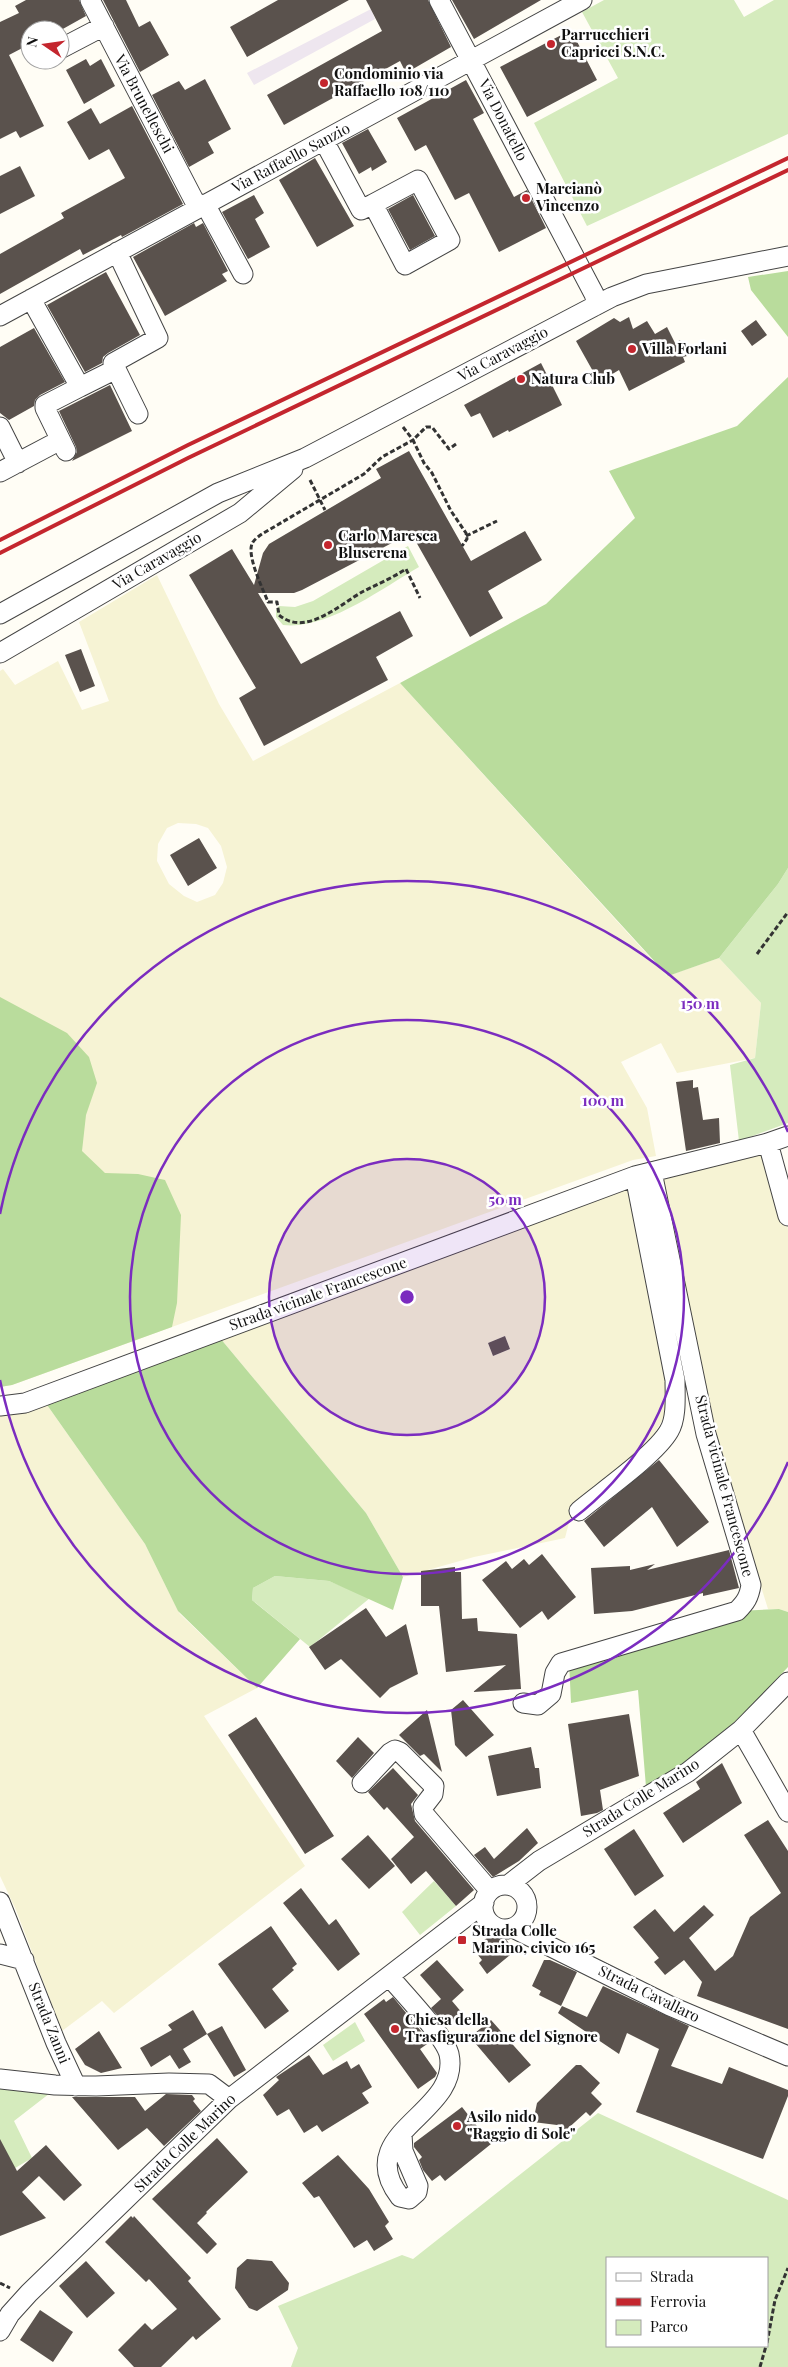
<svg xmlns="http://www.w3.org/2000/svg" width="788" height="2367" font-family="'Playfair Display',serif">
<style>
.industrial{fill:#eee6ef}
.farmland{fill:#f6f3d4;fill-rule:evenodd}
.green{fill:#d5ebbd;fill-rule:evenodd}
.forest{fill:#b9dc9c}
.building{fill:#5a524d}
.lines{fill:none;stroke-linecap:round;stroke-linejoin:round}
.minor-casing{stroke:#444;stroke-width:21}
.path{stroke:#333;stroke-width:3;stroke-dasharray:5 2.5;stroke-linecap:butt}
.minor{stroke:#fff;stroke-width:19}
.rail{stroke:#c4262e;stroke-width:4}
.ring{fill:none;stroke:#7b2cbf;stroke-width:2.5}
.poi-dot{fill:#c4262e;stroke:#fff;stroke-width:2}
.labels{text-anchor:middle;stroke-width:5;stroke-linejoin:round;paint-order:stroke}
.poi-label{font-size:15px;font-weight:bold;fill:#111;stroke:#fff;text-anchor:start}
.street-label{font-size:15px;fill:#111;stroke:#fff}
.centre{fill:#7b2cbf;stroke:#fff;stroke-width:2.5}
.ring-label{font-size:15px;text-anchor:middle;font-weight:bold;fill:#7b2cbf;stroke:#fff;stroke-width:5;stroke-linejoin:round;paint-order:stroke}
</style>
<rect width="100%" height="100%" fill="#fffdf5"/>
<path class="industrial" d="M 371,9 L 375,19 L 254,85 L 247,73 Z"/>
<path class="farmland" d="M 157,575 L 219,704 L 253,761 L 400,683 L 667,976 L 719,958 L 761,1003 L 755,1058 L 677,1073 L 661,1043 L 621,1062 L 647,1108 L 656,1156 L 633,1160 L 12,1385 L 0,1387 L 0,671 L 3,669 L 15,685 L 58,661 L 82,710 L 109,701 L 79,622 ZM 178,823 L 196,824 L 208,828 L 221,846 L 227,867 L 223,883 L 215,895 L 197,902 L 184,896 L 169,884 L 157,861 L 158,844 L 167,828 Z
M 767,1149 L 788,1229 L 788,1612 L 779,1609 L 768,1609 L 721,1459 L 660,1176 Z
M 635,1176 L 675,1380 L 662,1421 L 643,1451 L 572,1511 L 565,1538 L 474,1557 L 403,1577 L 366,1513 L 215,1332 ZM 505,1336 L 510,1349 L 493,1356 L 488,1343 Z
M 45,1402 L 145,1544 L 180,1614 L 257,1688 L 204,1716 L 305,1866 L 114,2013 L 102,2001 L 62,2031 L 16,1910 L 0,1876 L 0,1413 Z"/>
<path class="green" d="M 604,0 L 734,0 L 744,17 L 774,0 L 788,0 L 788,134 L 587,226 L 534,123 L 618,78 L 582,12 Z
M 408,546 L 419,567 C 381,589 327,630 283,625 L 276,617 L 276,610 L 279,606 L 295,607 L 313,601 Z
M 788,868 L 788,1123 L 739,1141 L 730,1065 L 755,1058 L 761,1003 L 719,958 L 778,884 Z
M 275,1576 L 329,1581 L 370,1598 L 310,1647 L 252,1600 L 253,1588 Z
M 434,1881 L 456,1906 L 420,1935 L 402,1912 Z
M 355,2022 L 365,2041 L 333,2061 L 323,2045 Z
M 0,2083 L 54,2090 L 14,2121 L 32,2158 L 0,2177 Z
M 598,2113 L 788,2200 L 788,2367 L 291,2367 L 298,2348 L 278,2306 L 402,2255 L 413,2259 ZM 607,2258 L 767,2258 L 767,2346 L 607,2346 Z"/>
<path class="forest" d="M 788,271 L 788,337 L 751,290 L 748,277 Z
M 788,377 L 788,868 L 778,884 L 719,958 L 668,976 L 400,683 L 546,604 L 635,518 L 609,471 L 737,426 Z
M 0,997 L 67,1033 L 89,1057 L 97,1083 L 86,1115 L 82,1151 L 105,1173 L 138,1174 L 165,1180 L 181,1215 L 177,1303 L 172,1327 L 12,1385 L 0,1387 Z
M 215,1332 L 366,1513 L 403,1577 L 393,1610 L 329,1581 L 275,1576 L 253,1588 L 252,1600 L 300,1639 L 257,1688 L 178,1611 L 145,1544 L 45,1402 Z
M 779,1609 L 788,1612 L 788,1667 L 744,1714 L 697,1754 L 646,1787 L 638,1690 L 571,1703 L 569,1661 L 737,1611 Z"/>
<path class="building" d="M 26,0 L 79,0 L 86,16 L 61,30 L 30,30 L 30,44 L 9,55 L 44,126 L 20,138 L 16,131 L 0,139 L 0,22 L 19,13 L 15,6 Z
M 103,0 L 126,0 L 139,27 L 150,21 L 169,55 L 140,72 Z
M 278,0 L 349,0 L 247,57 L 230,27 Z
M 366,0 L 428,0 L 451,47 L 406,73 L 400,61 L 284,125 L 267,95 L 382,31 Z
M 452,0 L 541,0 L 474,39 Z
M 571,30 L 597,80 L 527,117 L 500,67 Z
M 86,59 L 90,66 L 101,59 L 115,86 L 84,104 L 66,70 Z
M 205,79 L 231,129 L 208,142 L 214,153 L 189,167 L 152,95 L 179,81 L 185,90 Z
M 466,80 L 484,113 L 473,119 L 514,197 L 527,190 L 546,228 L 499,252 L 469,193 L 455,200 L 426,145 L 415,151 L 397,118 Z
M 132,106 L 183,204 L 122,237 L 121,235 L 83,255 L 80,249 L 0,294 L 0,254 L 64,218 L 61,213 L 125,178 L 109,149 L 89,160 L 67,122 L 91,108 L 100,124 Z
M 368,129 L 387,162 L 372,171 L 371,167 L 359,174 L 342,143 Z
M 315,158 L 354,226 L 317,247 L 279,180 Z
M 20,166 L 35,196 L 0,214 L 0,176 Z
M 254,195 L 264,213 L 255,219 L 270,247 L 248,259 L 222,212 Z
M 413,195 L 435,236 L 410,250 L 388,209 Z
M 194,223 L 196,227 L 203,223 L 228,271 L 222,274 L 227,281 L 165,316 L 133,257 Z
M 106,272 L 140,335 L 108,353 L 103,357 L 102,363 L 85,372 L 47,305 Z
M 629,317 L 633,329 L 647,321 L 655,334 L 667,327 L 675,343 L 680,340 L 687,356 L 683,357 L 685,362 L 629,391 L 619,370 L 599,382 L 576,341 L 614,318 L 620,322 Z
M 756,320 L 767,335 L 752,346 L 741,331 Z
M 34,328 L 65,382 L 40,395 L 35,400 L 34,406 L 9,420 L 0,413 L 0,347 Z
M 541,363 L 562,405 L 509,432 L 508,430 L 493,438 L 480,413 L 471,417 L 464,405 Z
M 110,385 L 132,431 L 72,461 L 77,452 L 76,447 L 59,411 Z
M 409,451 L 471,561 L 525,531 L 542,560 L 488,591 L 503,618 L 470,637 L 411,533 L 302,590 L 294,593 L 258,593 L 301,664 L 400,611 L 413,636 L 376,657 L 388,680 L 264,746 L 239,698 L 256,688 L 189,575 L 232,549 L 254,585 L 263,553 L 269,544 L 381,478 L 376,469 Z
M 81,649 L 95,686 L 80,692 L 65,655 Z
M 199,838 L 217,868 L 188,886 L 170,855 Z
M 693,1080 L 693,1088 L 698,1087 L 703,1120 L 719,1118 L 720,1143 L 686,1151 L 676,1082 Z
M 505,1336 L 510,1349 L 493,1356 L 488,1343 Z
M 659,1460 L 709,1522 L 677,1547 L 652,1507 L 604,1547 L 584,1521 Z
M 729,1550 L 739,1588 L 703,1596 L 703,1593 L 632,1611 L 594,1614 L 591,1568 L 630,1566 L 630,1570 L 655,1564 L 647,1570 Z
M 542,1554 L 576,1597 L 548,1620 L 542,1611 L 520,1628 L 482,1580 L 506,1561 L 512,1569 L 524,1559 L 529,1565 Z
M 455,1567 L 455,1572 L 461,1572 L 462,1619 L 477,1618 L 478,1631 L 517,1634 L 521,1689 L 473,1692 L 506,1665 L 446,1672 L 439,1606 L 421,1606 L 421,1571 Z
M 366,1608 L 386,1637 L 406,1624 L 418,1674 L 390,1688 L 380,1698 L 341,1659 L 325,1670 L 309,1647 Z
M 463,1700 L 494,1735 L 466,1757 L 455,1745 L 451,1710 Z
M 427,1710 L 442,1772 L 424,1754 L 420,1756 L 399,1735 Z
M 629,1714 L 639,1776 L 600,1790 L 603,1810 L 597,1813 L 581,1816 L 568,1724 Z
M 256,1717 L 334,1836 L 305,1854 L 228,1735 Z
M 358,1737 L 374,1753 L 352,1778 L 336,1761 Z
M 531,1747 L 535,1768 L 539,1768 L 541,1788 L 497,1796 L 488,1756 Z
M 722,1763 L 742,1803 L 683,1843 L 663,1813 L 700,1789 L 696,1782 Z
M 393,1768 L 418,1795 L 411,1804 L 415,1821 L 474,1890 L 456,1906 L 426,1871 L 411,1884 L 391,1859 L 414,1837 L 387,1807 L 384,1810 L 368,1792 Z
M 768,1820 L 788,1851 L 788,2029 L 697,1996 L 702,1982 L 684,1960 L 665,1975 L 654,1962 L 659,1958 L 633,1927 L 655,1909 L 674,1932 L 704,1905 L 714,1915 L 689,1938 L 715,1971 L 733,1956 L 750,1917 L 781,1893 L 744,1835 Z
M 527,1828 L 538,1843 L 519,1861 L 493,1877 L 474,1855 L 485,1847 L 494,1859 Z
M 634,1829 L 664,1876 L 635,1896 L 604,1849 Z
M 368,1835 L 395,1866 L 369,1889 L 341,1859 Z
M 301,1888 L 329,1925 L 336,1919 L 360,1954 L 338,1971 L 283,1903 Z
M 271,1926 L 297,1964 L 292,1968 L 294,1970 L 272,1989 L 289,2011 L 265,2029 L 218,1964 Z
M 498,1929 L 515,1951 L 487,1974 L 479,1963 L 482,1960 L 473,1949 Z
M 437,1960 L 464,1990 L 452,2001 L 463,2014 L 447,2027 L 431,2008 L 441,1999 L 420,1975 Z
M 544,1960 L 550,1960 L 577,1972 L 561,2006 L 539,1995 L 541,1991 L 532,1986 Z
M 603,1986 L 689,2026 L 671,2066 L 722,2084 L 729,2067 L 788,2090 L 788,2096 L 763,2159 L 636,2112 L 659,2049 L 627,2033 L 619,2054 L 558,2013 L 562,2006 L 587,2017 Z
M 393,1997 L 430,2042 L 420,2049 L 437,2073 L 435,2077 L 418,2089 L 364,2014 L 384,1999 L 386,2002 Z
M 193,2010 L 207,2034 L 183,2049 L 191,2062 L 179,2069 L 170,2055 L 151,2067 L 140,2048 L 172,2030 L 168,2025 Z
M 491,2020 L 531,2065 L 509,2083 L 470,2037 Z
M 222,2026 L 246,2070 L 234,2077 L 207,2034 Z
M 99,2031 L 122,2068 L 101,2073 L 85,2065 L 75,2049 Z
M 309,2055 L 323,2075 L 347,2061 L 351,2069 L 359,2064 L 372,2087 L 362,2093 L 369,2103 L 322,2132 L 317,2125 L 304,2133 L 289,2109 L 277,2116 L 263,2095 L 279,2080 L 276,2077 Z
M 576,2065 L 581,2065 L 600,2083 L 591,2093 L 602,2104 L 590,2116 L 586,2112 L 564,2132 L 557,2125 L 533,2122 L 537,2103 Z
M 166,2094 L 192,2095 L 195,2099 L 193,2101 L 201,2111 L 164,2146 L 147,2128 L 118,2150 L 72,2097 L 135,2097 L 145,2111 Z
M 462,2107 L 491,2144 L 445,2181 L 440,2175 L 432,2181 L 423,2170 L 419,2160 L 422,2157 L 414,2147 L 414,2143 Z
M 217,2138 L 248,2172 L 206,2212 L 207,2213 L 197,2223 L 217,2244 L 207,2254 L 152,2199 Z
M 0,2139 L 17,2171 L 46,2145 L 82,2185 L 64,2201 L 39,2176 L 22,2192 L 46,2218 L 0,2236 Z
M 338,2155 L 369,2189 L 389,2222 L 385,2226 L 393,2239 L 374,2251 L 367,2240 L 354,2248 L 319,2196 L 314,2198 L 302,2183 Z
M 131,2216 L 133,2218 L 134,2216 L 191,2278 L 188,2281 L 221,2319 L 196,2340 L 193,2336 L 161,2367 L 134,2367 L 118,2350 L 145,2323 L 152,2330 L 177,2309 L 149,2279 L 146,2282 L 105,2242 Z
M 247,2259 L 272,2261 L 289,2283 L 288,2290 L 257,2311 L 249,2308 L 235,2288 L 237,2268 Z
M 86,2261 L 115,2293 L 87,2318 L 59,2286 Z
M 40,2310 L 73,2332 L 53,2362 L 20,2340 Z"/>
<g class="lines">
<defs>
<path id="minor" d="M 90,0 L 198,208
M 439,0 L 594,294 L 596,301 L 595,306
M 60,49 L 104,26
M 324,141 L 361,210 L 373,204 L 405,265 L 450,240 L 418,180 L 373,204
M 205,204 L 243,274
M 117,252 L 158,338 L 113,363 L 138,414
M 31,299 L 80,387 L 108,373
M 0,316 L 582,0
M 0,427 L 18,463
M 66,451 L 45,408 L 45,405 L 80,387
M 0,472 L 51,445
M 0,614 L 218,493 L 305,458 L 612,297 L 646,284 L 788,256
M 0,653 L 240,513 L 293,469
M 768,1143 L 788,1216
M 0,1406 L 25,1403 L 635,1176 L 768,1143 L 788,1136
M 579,1511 C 603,1491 655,1455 669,1431 C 677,1418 675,1395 675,1380 L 635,1176
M 523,1703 L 538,1705 L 551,1694 L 555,1673 L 561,1663 L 737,1611 C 746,1602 749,1597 751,1585 L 706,1434 L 652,1172
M 741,1730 L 788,1812
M 362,1783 L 390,1753 L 395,1750 L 400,1752 L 434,1786 L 433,1794 L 423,1807 L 424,1814 L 490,1891
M 508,1885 L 539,1861 L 688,1772 L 741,1730 L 788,1682
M483 1907a22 22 0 1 1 44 0a22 22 0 1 1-44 0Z
M 0,1902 L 56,2043 L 76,2086
M 513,1928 L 670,2006 L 788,2056
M 0,1954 L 24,1960
M 389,1976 C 403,1993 444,2035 449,2054 C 462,2114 350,2132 400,2197 L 409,2199 L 417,2192 L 418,2186 L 403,2151 L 402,2134
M 0,2079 L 55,2085 L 96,2086 L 169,2083 L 209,2084 L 229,2099
M 0,2331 L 10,2314 L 29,2293 L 229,2099 L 484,1903"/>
</defs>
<use href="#minor" class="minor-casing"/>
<path class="path" d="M 403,427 L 413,440 L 382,457 L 364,474 L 262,534 C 259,536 255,539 253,542 C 245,553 263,589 268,602 L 277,602 L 279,615 C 306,638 341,603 364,591 C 378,584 392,578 406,569 L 420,598
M 456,444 L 449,449 L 432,427 L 426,427 L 413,440 L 424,463 L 432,473 L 451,511 L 466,533 L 467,539 L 462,546
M 310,480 L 325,510
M 466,536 L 497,521
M 757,954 L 788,912
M 0,2283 L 10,2288
M 767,2343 L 775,2300 L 788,2268
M 760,2367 L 766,2346"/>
<use href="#minor" class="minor"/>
<path class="rail" d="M 0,540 L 188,445 L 788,158
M 0,553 L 188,458 L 788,170"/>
</g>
<circle cx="407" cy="1297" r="138" fill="#7b2cbf" fill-opacity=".12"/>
<g class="ring">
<circle cx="407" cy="1297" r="138"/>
<circle cx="407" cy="1297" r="277"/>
<path d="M788 1462A415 415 0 0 1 0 1380M0 1214A415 415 0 0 1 788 1132"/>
</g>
<g class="poi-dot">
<circle cx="551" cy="44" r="5"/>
<circle cx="324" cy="83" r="5"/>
<circle cx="526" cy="198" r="5"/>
<circle cx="632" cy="349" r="5"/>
<circle cx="521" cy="379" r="5"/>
<circle cx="328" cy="545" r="5"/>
<rect x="457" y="1935" width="10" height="10" rx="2.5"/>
<circle cx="395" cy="2029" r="5"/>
<circle cx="457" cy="2126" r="5"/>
</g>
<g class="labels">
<g class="poi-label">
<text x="561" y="40">Parrucchieri<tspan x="561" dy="17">Capricci S.N.C.</tspan></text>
<text x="334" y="79">Condominio via<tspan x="334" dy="17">Raffaello 108/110</tspan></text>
<text x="536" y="194">Marcianò<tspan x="536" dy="17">Vincenzo</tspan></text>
<text x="642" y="354">Villa Forlani</text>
<text x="531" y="384">Natura Club</text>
<text x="338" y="541">Carlo Maresca<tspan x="338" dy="17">Bluserena</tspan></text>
<text x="472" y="1936">Strada Colle<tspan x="472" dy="17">Marino, civico 165</tspan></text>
<text x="405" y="2025">Chiesa della<tspan x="405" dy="17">Trasfigurazione del Signore</tspan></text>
<text x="467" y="2122">Asilo nido<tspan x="467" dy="17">"Raggio di Sole"</tspan></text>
</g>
<g class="street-label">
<text transform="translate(144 104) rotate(62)" y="5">Via Brunelleschi</text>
<text transform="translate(503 120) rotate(63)" y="5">Via Donatello</text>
<text transform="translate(291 158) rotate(-28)" y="5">Via Raffaello Sanzio</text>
<text transform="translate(503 354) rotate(-28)" y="5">Via Caravaggio</text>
<text transform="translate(157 561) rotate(-30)" y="5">Via Caravaggio</text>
<text transform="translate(318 1294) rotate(-20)" y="5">Strada vicinale Francescone</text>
<text transform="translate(724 1486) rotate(75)" y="5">Strada vicinale Francescone</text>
<text transform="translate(641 1798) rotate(-32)" y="5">Strada Colle Marino</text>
<text transform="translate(649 1994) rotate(26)" y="5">Strada Cavallaro</text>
<text transform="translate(49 2023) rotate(68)" y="5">Strada Zanni</text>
<text transform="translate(185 2143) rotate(-44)" y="5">Strada Colle Marino</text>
</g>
</g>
<circle cx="407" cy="1297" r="8" class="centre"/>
<g class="ring-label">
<text x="700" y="1009">150 m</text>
<text x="603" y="1106">100 m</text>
<text x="505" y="1205">50 m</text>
</g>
<rect x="606" y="2257" width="162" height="90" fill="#ffffff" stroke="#a0a0a0"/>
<rect x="616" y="2273" width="25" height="8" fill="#ffffff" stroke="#a0a0a0"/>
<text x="650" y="2282" font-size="15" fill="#111111">Strada</text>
<rect x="616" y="2298" width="25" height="8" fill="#c4262e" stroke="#a0a0a0"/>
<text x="650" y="2307" font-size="15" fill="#111111">Ferrovia</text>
<rect x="616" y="2320" width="25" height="15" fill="#d5ebbd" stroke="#a0a0a0"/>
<text x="650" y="2332" font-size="15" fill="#111111">Parco</text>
<g transform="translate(45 45) rotate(283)"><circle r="24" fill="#ffffff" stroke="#a0a0a0"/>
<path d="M0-4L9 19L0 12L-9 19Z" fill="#c4262e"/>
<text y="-8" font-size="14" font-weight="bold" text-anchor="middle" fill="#111111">N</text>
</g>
</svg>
